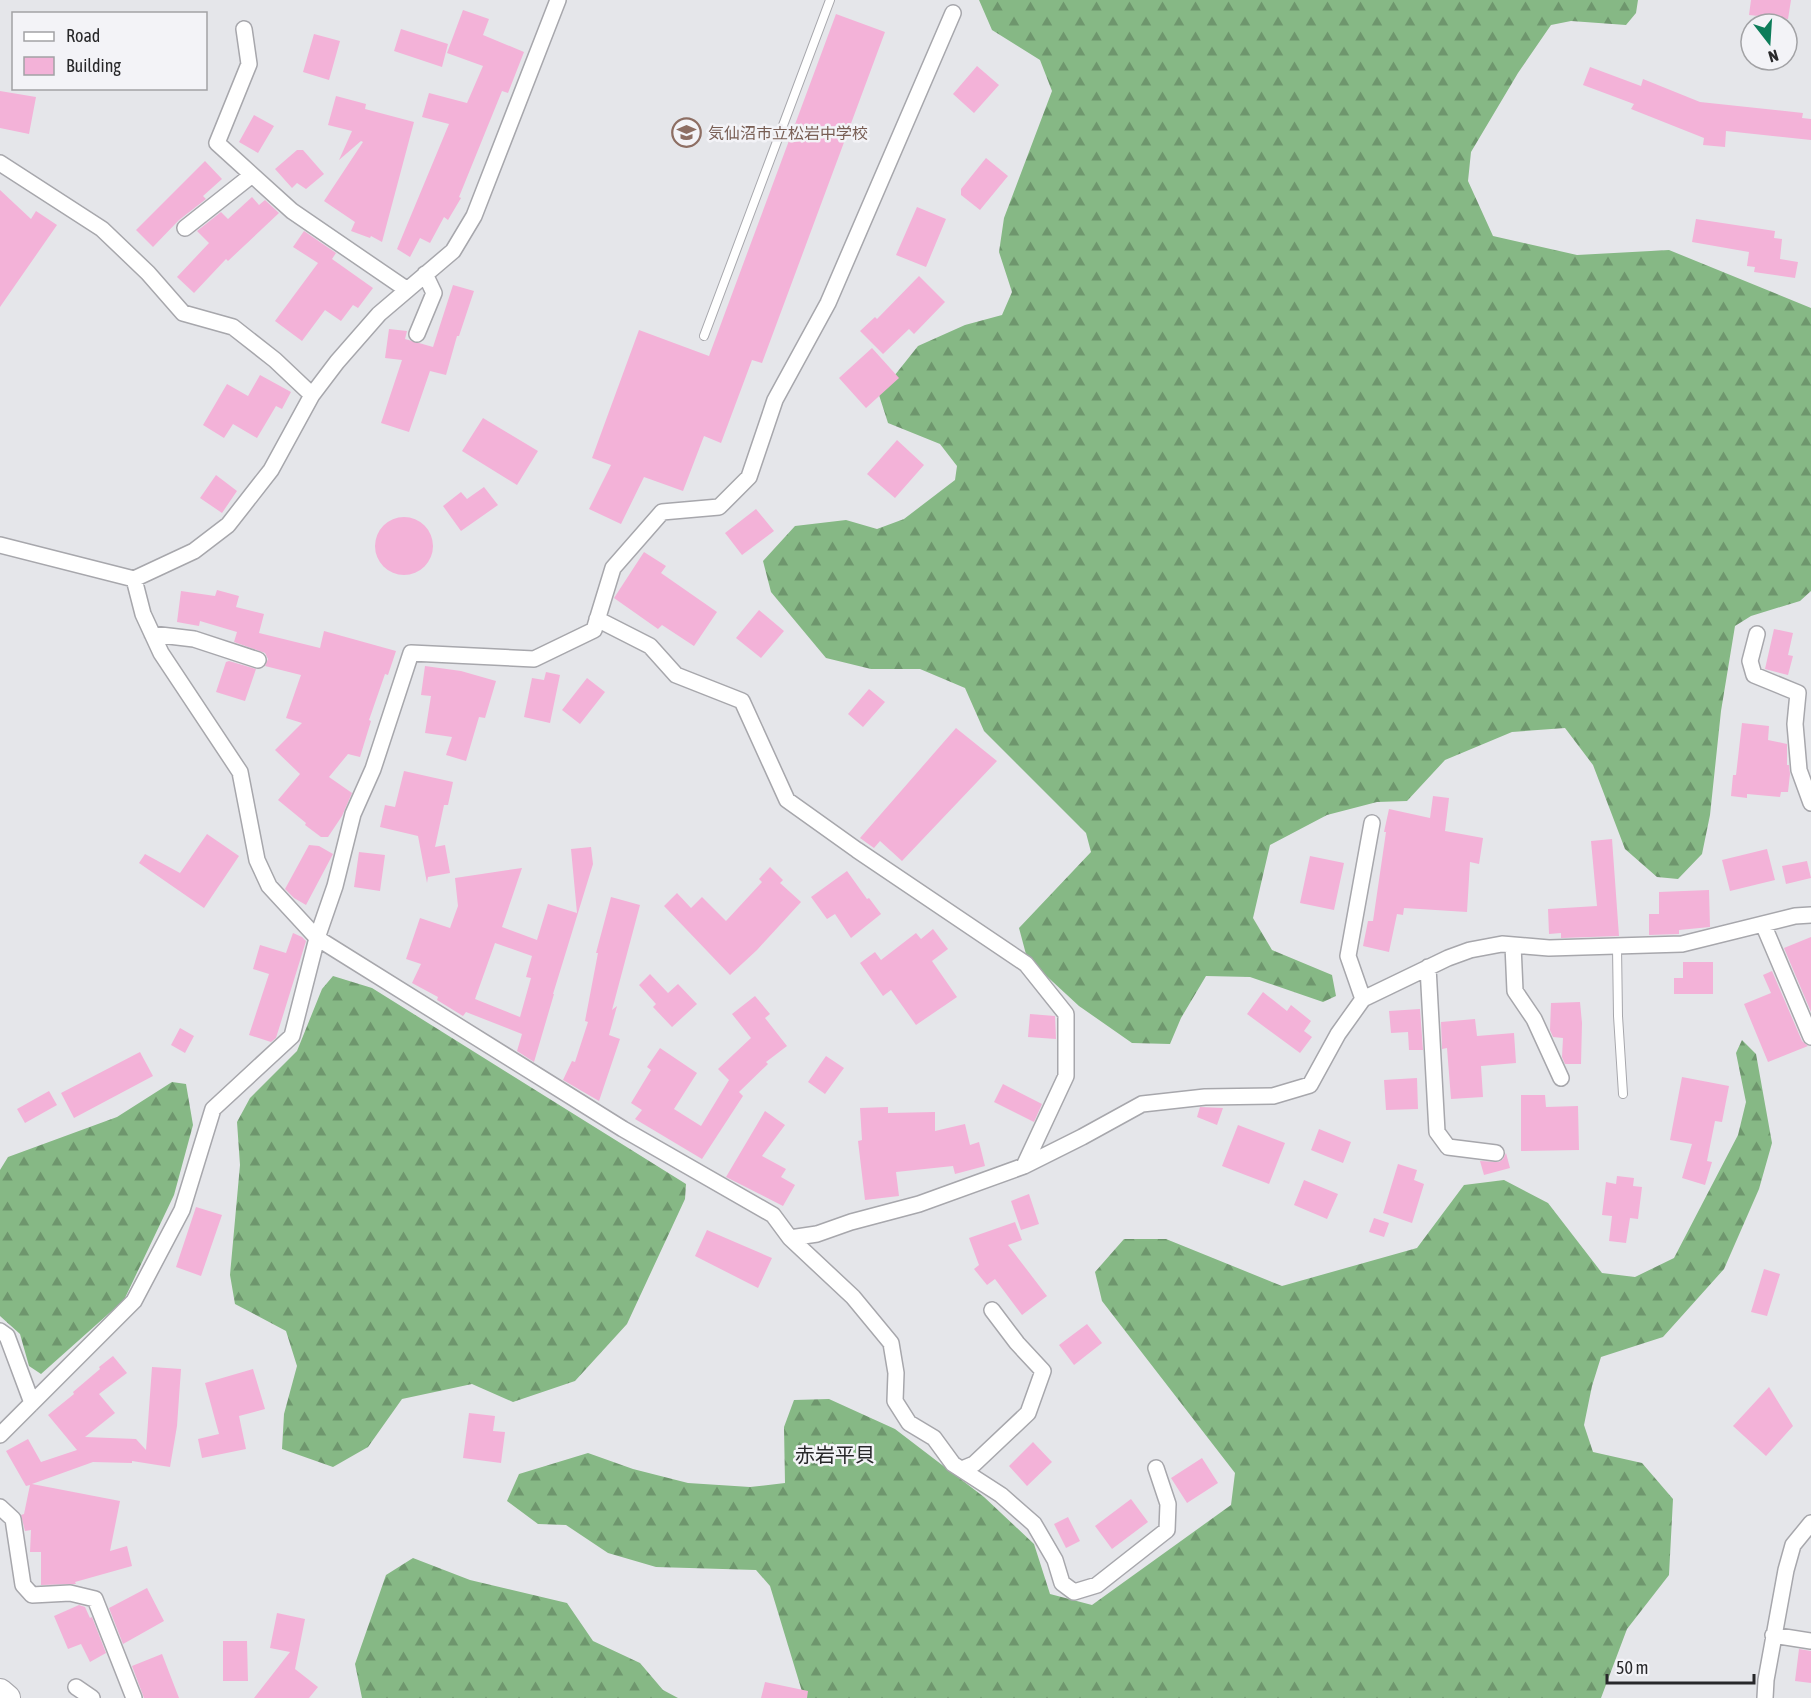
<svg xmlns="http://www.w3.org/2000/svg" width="1811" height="1698" font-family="'Asap Condensed','Noto Sans JP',sans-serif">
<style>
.forest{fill:url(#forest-firs)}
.building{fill:#f3b2d8;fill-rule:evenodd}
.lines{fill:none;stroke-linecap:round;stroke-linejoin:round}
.service-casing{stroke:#a7a7ac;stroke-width:10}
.minor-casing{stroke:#a7a7ac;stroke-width:18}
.trunk-casing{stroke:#a7a7ac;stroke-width:28}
.service{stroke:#fff;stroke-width:8}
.minor{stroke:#fff;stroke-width:15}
.trunk{stroke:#fff;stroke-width:26}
.labels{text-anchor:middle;stroke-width:5;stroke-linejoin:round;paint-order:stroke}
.education-label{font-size:16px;fill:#785e54;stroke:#f3f3f7;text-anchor:start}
.quarter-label{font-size:20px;fill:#28282a;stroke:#f3f3f7}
</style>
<defs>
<pattern id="forest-firs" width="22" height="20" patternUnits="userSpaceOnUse" patternTransform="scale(1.5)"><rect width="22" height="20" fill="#86b885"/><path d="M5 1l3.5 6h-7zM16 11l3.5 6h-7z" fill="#6e966d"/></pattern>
</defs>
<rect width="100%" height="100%" fill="#e5e6ea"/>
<path class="forest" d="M 979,0 L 1638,0 L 1636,13 L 1626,25 L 1571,21 L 1551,25 L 1518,73 L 1471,152 L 1468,181 L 1493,236 L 1577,255 L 1669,250 L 1811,308 L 1811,591 L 1800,601 L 1751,616 L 1735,626 L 1721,711 L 1710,815 L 1702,854 L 1678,879 L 1657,877 L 1625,849 L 1593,765 L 1565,728 L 1512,732 L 1445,760 L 1407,801 L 1377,802 L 1327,815 L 1270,845 L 1253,918 L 1272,950 L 1332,975 L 1336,996 L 1323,1002 L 1250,977 L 1206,976 L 1181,1018 L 1170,1044 L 1132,1043 L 1079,1006 L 1027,958 L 1019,928 L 1091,852 L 1086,833 L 984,731 L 965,688 L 920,669 L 871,669 L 826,658 L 771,592 L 763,561 L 795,526 L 846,520 L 877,529 L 904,519 L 955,480 L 957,466 L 940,444 L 888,423 L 879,395 L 918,346 L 965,325 L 1002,315 L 1012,292 L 999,252 L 1004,218 L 1052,91 L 1040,60 L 992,30 Z
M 333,976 L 372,988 L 686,1184 L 685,1199 L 627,1324 L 575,1381 L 513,1402 L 472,1384 L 402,1399 L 368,1447 L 333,1467 L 282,1449 L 284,1414 L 297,1366 L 286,1331 L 235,1304 L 230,1275 L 240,1165 L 237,1122 L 250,1098 L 297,1051 L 322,989 Z
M 1742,1040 L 1756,1054 L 1772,1143 L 1759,1189 L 1724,1269 L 1663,1337 L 1601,1357 L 1592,1386 L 1584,1425 L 1593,1452 L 1642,1463 L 1673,1499 L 1669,1575 L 1627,1629 L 1601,1698 L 804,1698 L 770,1586 L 756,1570 L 656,1567 L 608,1553 L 566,1525 L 538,1524 L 507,1501 L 519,1474 L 588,1453 L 633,1469 L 688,1483 L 750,1487 L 785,1483 L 784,1427 L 794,1400 L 829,1399 L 895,1429 L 984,1497 L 1034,1544 L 1050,1594 L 1092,1605 L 1231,1505 L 1235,1473 L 1102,1301 L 1095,1272 L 1124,1239 L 1166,1239 L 1282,1286 L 1417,1248 L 1464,1185 L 1504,1180 L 1548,1203 L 1602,1273 L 1635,1277 L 1674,1258 L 1738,1135 L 1746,1102 L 1736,1053 Z
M 172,1082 L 186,1084 L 193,1125 L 174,1195 L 124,1300 L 41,1374 L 29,1366 L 20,1334 L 0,1316 L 0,1170 L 8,1157 L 117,1117 Z
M 413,1558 L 470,1580 L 567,1603 L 593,1641 L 640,1663 L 663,1690 L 678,1698 L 362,1698 L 355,1664 L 386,1575 Z"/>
<path class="building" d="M 1751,0 L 1791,0 L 1788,19 L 1749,15 Z
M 463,10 L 489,19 L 483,35 L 524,52 L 508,93 L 502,91 L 459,197 L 461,198 L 448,220 L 444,217 L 430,243 L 420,238 L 410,257 L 397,249 L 449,124 L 422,117 L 429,93 L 467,103 L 483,66 L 447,53 Z
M 836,14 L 885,32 L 762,363 L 752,360 L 721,443 L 704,436 L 683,491 L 644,477 L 621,524 L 589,509 L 611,465 L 592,458 L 639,330 L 709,356 Z
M 401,29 L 448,44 L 442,67 L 394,51 Z
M 314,34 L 340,41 L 329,80 L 303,72 Z
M 977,66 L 999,85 L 974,113 L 953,94 Z
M 1590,67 L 1641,86 L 1643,79 L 1700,102 L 1803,113 L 1802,118 L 1811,119 L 1811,140 L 1726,131 L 1725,147 L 1703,145 L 1704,138 L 1631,109 L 1634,104 L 1583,85 Z
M 0,91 L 36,97 L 29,134 L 0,128 Z
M 336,96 L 366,104 L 365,109 L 414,122 L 382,242 L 371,236 L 370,238 L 351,231 L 355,222 L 324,201 L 363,142 L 361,141 L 339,160 L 352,131 L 328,125 Z
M 254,115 L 274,126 L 258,153 L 239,142 Z
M 297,150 L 303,150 L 324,174 L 306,189 L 297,183 L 292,188 L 275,169 Z
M 986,158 L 1008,176 L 980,210 L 961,195 L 961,189 Z
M 205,161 L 222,179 L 203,196 L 206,199 L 179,220 L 153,247 L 136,230 Z
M 0,190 L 31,219 L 36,211 L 57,225 L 0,307 Z
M 252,197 L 259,205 L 265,200 L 279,213 L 228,261 L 226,259 L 194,293 L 177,277 L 209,243 L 197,231 L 221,212 L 228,219 Z
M 917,207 L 946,219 L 926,267 L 896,255 Z
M 1696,219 L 1775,231 L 1774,238 L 1782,239 L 1780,259 L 1798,262 L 1795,278 L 1754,272 L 1755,267 L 1747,266 L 1749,252 L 1692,242 Z
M 304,231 L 336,253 L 332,259 L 373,288 L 358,308 L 353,305 L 341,321 L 325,310 L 302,341 L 275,321 L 318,263 L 293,247 Z
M 919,276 L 945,302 L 914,334 L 909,329 L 883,354 L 860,331 L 875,317 L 877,319 Z
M 453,285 L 474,291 L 459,336 L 457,336 L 446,375 L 430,371 L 409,432 L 381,423 L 402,360 L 385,358 L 389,329 L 407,331 L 405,339 L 433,347 Z
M 872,348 L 899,378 L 866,408 L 839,378 Z
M 260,375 L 291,392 L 282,409 L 276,406 L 257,438 L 233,424 L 224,438 L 203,425 L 227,384 L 248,396 Z
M 483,418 L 538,451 L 517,485 L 462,451 Z
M 897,440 L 924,465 L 895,498 L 867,474 Z
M 216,475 L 237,491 L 222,513 L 200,498 Z
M 484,487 L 498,505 L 461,531 L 443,506 L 461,492 L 467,499 Z
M 756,509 L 774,531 L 742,555 L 725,533 Z
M375 546a29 29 0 1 1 58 0a29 29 0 1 1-58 0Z
M 644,552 L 666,566 L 661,573 L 717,612 L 694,646 L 662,625 L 658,629 L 614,598 Z
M 217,590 L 239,596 L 236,607 L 264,614 L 259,633 L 320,648 L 324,631 L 396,651 L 388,675 L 385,674 L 369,720 L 371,721 L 360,757 L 348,754 L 329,777 L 352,793 L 342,816 L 328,837 L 321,837 L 305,825 L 306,823 L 278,800 L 300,774 L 275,750 L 302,723 L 286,718 L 301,675 L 265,666 L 268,659 L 265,653 L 234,642 L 237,632 L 200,621 L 199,626 L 177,622 L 181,591 L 215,596 Z
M 759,610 L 784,631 L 761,658 L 736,638 Z
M 1774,629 L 1793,633 L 1788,655 L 1793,656 L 1788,675 L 1765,669 Z
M 229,661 L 256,669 L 245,701 L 216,692 L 226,662 Z
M 425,666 L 461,671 L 496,681 L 485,718 L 479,717 L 466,761 L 446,755 L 452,737 L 425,733 L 431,696 L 421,695 Z
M 546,672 L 560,675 L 550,723 L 524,717 L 532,678 L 544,680 Z
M 587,678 L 605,692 L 580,724 L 562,710 Z
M 869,689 L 885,702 L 863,727 L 848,714 Z
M 1742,723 L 1769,726 L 1768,740 L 1787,744 L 1787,765 L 1789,765 L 1790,774 L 1788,792 L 1781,792 L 1780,797 L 1747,794 L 1747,798 L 1731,796 L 1733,775 L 1736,775 Z
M 956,728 L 997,761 L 902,861 L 880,841 L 874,848 L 860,838 Z
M 404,771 L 453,782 L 448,805 L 444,805 L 435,847 L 445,845 L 450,873 L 428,877 L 427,883 L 418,836 L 380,827 L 385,805 L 395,807 Z
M 1433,796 L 1449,798 L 1445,831 L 1483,838 L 1479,864 L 1470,862 L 1467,912 L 1404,908 L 1403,915 L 1397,914 L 1389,952 L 1363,946 L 1368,921 L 1373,921 L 1386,832 L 1384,832 L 1389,809 L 1430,818 Z
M 207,834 L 239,856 L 204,908 L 139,863 L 145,854 L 180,873 Z
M 1612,839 L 1619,936 L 1561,938 L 1561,933 L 1549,934 L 1548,909 L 1597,906 L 1591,841 Z
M 309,845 L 319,846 L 333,854 L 306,905 L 294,898 L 285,889 Z
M 591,847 L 593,864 L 553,994 L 554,994 L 534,1062 L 517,1051 L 522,1034 L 466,1012 L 463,1016 L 437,1000 L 438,997 L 412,983 L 421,964 L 406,959 L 420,918 L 450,928 L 458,906 L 455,878 L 522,868 L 502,927 L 537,940 L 548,904 L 577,913 L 571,849 ZM 495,943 L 532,956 L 526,977 L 531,978 L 520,1017 L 475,999 Z
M 1767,849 L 1775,880 L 1730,891 L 1722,860 Z
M 359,852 L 385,855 L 380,891 L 354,887 Z
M 1310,856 L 1344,863 L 1334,910 L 1300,903 Z
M 1807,861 L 1811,878 L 1786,884 L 1782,866 Z
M 770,867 L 783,880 L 780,883 L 801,902 L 757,950 L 730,975 L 664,906 L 677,893 L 691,908 L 702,897 L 726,921 L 762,882 L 759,879 Z
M 847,871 L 867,899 L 869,898 L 881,914 L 851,938 L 835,914 L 827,919 L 811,897 Z
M 1709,890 L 1710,927 L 1679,930 L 1679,934 L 1649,935 L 1649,914 L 1659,914 L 1659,892 Z
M 611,897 L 640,905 L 612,1010 L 617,1006 L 609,1035 L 620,1039 L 599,1101 L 563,1080 L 572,1061 L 575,1062 L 588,1022 L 585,1021 L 598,953 L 596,953 Z
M 933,929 L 948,949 L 932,961 L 957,997 L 916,1025 L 891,990 L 883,996 L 860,963 L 875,952 L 881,960 L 916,933 L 921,939 Z
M 293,933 L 302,937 L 306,941 L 276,1038 L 271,1042 L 249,1035 L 269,974 L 253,969 L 260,945 L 286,953 Z
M 1811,937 L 1811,1012 L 1784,948 Z
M 1683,962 L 1713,962 L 1713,994 L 1674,994 L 1674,978 L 1683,978 Z
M 1772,971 L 1802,1041 L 1808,1046 L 1768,1062 L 1744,1004 L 1771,993 L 1763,975 Z
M 650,974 L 668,993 L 678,984 L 697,1004 L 672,1027 L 653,1007 L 656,1004 L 639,985 Z
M 1263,992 L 1287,1011 L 1291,1005 L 1311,1021 L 1304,1031 L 1312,1037 L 1300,1053 L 1247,1014 Z
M 755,996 L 770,1014 L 765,1018 L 787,1046 L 766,1062 L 768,1064 L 739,1092 L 743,1096 L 702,1159 L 635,1119 L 642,1110 L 631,1103 L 651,1070 L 647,1067 L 660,1048 L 697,1073 L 674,1109 L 701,1126 L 729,1080 L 718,1069 L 751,1038 L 732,1014 Z
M 1580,1002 L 1582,1023 L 1581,1064 L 1565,1064 L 1562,1057 L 1563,1038 L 1553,1037 L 1550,1030 L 1551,1003 Z
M 1420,1009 L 1423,1050 L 1409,1050 L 1408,1032 L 1391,1033 L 1389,1011 Z
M 1030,1014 L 1055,1016 L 1056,1039 L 1028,1037 Z
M 1475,1019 L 1477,1036 L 1514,1033 L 1516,1063 L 1481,1066 L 1483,1097 L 1451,1099 L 1447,1048 L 1442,1049 L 1441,1022 Z
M 180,1028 L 194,1036 L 185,1053 L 171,1045 Z
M 140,1052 L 153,1076 L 74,1118 L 61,1093 Z
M 826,1056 L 844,1068 L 825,1094 L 808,1082 Z
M 1682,1077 L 1729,1086 L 1722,1122 L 1715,1121 L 1707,1161 L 1712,1162 L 1705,1185 L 1682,1178 L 1692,1144 L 1670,1140 Z
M 1417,1078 L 1418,1109 L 1386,1110 L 1384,1080 Z
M 1003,1084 L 1042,1104 L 1034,1122 L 994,1102 Z
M 49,1091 L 57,1105 L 25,1123 L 17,1109 Z
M 1521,1095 L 1545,1095 L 1546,1107 L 1578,1106 L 1579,1150 L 1521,1151 Z
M 888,1107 L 888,1113 L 935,1112 L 935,1131 L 965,1124 L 970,1145 L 979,1142 L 985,1166 L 955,1174 L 953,1166 L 896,1172 L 899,1196 L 865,1200 L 858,1141 L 862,1140 L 860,1108 Z
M 1200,1107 L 1223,1108 L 1217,1125 L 1197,1117 Z
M 765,1111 L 785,1125 L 762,1156 L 786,1169 L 781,1177 L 795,1185 L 783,1206 L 726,1177 Z
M 1238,1125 L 1285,1143 L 1269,1184 L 1222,1166 Z
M 1319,1129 L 1351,1142 L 1343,1163 L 1311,1150 Z
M 1506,1153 L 1510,1168 L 1484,1175 L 1480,1161 L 1499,1162 L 1503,1159 Z
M 1398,1164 L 1417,1170 L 1414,1180 L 1424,1184 L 1412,1223 L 1383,1213 Z
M 1617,1176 L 1634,1178 L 1633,1186 L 1642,1187 L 1638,1219 L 1630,1218 L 1626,1243 L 1609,1241 L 1612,1216 L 1602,1215 L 1606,1182 L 1616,1184 Z
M 1304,1180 L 1338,1194 L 1327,1219 L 1294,1205 Z
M 1029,1194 L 1039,1224 L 1021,1230 L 1011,1201 Z
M 196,1207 L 222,1215 L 201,1276 L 176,1267 Z
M 1374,1218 L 1389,1223 L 1384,1237 L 1369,1232 Z
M 1015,1222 L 1022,1240 L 1008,1245 L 1047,1296 L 1022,1315 L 995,1279 L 987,1285 L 974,1269 L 979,1265 L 969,1238 Z
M 707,1230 L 772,1258 L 758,1288 L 695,1256 Z
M 1764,1269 L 1780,1274 L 1767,1316 L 1751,1312 Z
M 1087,1324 L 1102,1343 L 1074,1365 L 1059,1345 Z
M 113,1356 L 127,1373 L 99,1394 L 115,1413 L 85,1437 L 136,1439 L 146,1450 L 152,1367 L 181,1369 L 177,1426 L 170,1467 L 132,1461 L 132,1463 L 93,1462 L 32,1484 L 120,1501 L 110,1551 L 127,1546 L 132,1566 L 75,1582 L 76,1584 L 41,1585 L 41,1552 L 30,1552 L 31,1530 L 25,1531 L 21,1515 L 24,1514 L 30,1485 L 26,1486 L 6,1451 L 28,1439 L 41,1462 L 77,1450 L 48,1415 L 74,1394 L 73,1392 L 100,1369 L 99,1367 Z
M 253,1369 L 265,1409 L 239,1416 L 246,1449 L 202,1458 L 198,1439 L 219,1434 L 205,1383 Z
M 1769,1387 L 1793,1426 L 1766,1456 L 1733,1426 Z
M 469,1413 L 495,1416 L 493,1431 L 505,1432 L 501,1463 L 463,1458 Z
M 1033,1442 L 1052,1462 L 1027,1486 L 1009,1466 Z
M 1202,1458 L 1218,1483 L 1187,1503 L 1171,1478 Z
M 1131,1499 L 1148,1522 L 1112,1549 L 1095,1526 Z
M 1068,1517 L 1080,1541 L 1066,1548 L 1054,1524 Z
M 147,1588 L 164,1621 L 123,1644 L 109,1608 Z
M 79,1605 L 85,1607 L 90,1618 L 92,1617 L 106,1653 L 90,1662 L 81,1644 L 68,1649 L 54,1616 Z
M 277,1613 L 305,1619 L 295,1669 L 318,1687 L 309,1698 L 254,1698 L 290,1652 L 270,1648 Z
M 223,1641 L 247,1641 L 248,1681 L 223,1681 Z
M 1799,1649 L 1811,1651 L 1811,1683 L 1795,1681 Z
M 162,1654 L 179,1698 L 144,1698 L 132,1666 Z
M 765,1682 L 808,1691 L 807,1698 L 761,1698 Z"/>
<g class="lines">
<defs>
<path id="service" d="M 704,336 L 830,0
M 1617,947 L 1618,1016 L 1623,1094"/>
<path id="minor" d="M 953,13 L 828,303 L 775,400 L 749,477 L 719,507 L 662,512 L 613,568 L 594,630 L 534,659 L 411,653 L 373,769 L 353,814 L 335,886 L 317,938 L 623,1129 L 773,1215 L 790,1238 L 817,1234 L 851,1222 L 919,1204 L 1024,1166 L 1082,1137 L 1142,1104 L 1205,1097 L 1273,1096 L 1310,1085 L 1338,1034 L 1363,999 L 1448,958 L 1470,950 L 1502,944 L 1549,948 L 1682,944 L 1795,916 L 1811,915
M 244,29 L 249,64 L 217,143 L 292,211 L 406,289
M 0,163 L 102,229 L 148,273 L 183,313 L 233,327 L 275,360 L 312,395
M 185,228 L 252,175
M 417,334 L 434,293 L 425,274
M 0,545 L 134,579 L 194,551 L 228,525 L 271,470 L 312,395 L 337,362 L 379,314 L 453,251 L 474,216 L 558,0
M 597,619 L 650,646 L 676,675 L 742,701 L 787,800 L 857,850 L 1026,964 L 1066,1014 L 1066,1076 L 1024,1166
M 152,634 L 194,639 L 258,660
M 1757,634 L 1750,661 L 1754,675 L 1798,693 L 1795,724 L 1799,770 L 1811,803
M 1763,924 L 1811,1037
M 1513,945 L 1515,991 L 1534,1019 L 1561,1078
M 1428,967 L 1437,1132 L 1448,1147 L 1496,1153
M 1363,999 L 1348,956 L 1372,823
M 790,1238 L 853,1297 L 891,1343 L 896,1373 L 895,1401 L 909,1423 L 934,1438 L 953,1464 L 1001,1495 L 1034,1524 L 1055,1560 L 1062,1583 L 1074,1592 L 1097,1585 L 1167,1530 L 1168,1504 L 1156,1468
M 0,1331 L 7,1336 L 32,1403
M 0,1435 L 134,1301 L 182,1210 L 213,1109 L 292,1036 L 317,938 L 269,886 L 257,860 L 240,772 L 161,653 L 143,614 L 134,579
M 962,1469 L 974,1464 L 1028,1413 L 1043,1371 L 1017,1343 L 992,1310
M 0,1507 L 13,1519 L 23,1585 L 32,1595 L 70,1593 L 95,1599 L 134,1698
M 1773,1635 L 1811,1641
M 76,1687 L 92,1698
M 1765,1698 L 1766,1680 L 1786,1570 L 1793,1545 L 1811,1523"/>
<path id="trunk" d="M 0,1692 L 7,1698"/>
</defs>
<use href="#service" class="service-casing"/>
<use href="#minor" class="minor-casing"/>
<use href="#trunk" class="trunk-casing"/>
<use href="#service" class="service"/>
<use href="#minor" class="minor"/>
<use href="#trunk" class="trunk"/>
</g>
<defs>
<symbol id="school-ring" viewBox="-11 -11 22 22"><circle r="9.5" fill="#f3f3f7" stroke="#8d6e63" stroke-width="1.5"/><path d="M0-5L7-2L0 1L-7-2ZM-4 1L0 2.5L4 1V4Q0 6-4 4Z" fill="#8d6e63"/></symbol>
</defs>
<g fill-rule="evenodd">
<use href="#school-ring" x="670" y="116" width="33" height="33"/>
</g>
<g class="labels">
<g class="education-label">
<text x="708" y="139">気仙沼市立松岩中学校</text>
</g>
<g class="quarter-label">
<text x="835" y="1462">赤岩平貝</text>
</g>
</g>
<rect x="12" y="12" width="195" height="78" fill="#f3f3f7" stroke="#a2a2a5" stroke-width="1.5"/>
<rect x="24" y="32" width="30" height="9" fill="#ffffff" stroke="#a2a2a5" stroke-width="1.5"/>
<text x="66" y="42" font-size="18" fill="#28282a">Road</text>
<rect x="24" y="57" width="30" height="18" fill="#f3b2d8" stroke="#a2a2a5" stroke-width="1.5"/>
<text x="66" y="72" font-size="18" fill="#28282a">Building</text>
<g transform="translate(1769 42) rotate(163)"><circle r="28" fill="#f3f3f7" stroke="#a2a2a5" stroke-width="1.5"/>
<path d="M0-4.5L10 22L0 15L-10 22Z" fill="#0d7d5a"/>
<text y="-9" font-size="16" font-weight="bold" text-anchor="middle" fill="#28282a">N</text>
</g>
<path d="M1607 1674v9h147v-9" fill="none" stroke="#28282a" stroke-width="3"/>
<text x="1616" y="1674" font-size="18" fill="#28282a" stroke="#f3f3f7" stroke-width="4.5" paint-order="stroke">50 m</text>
</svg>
